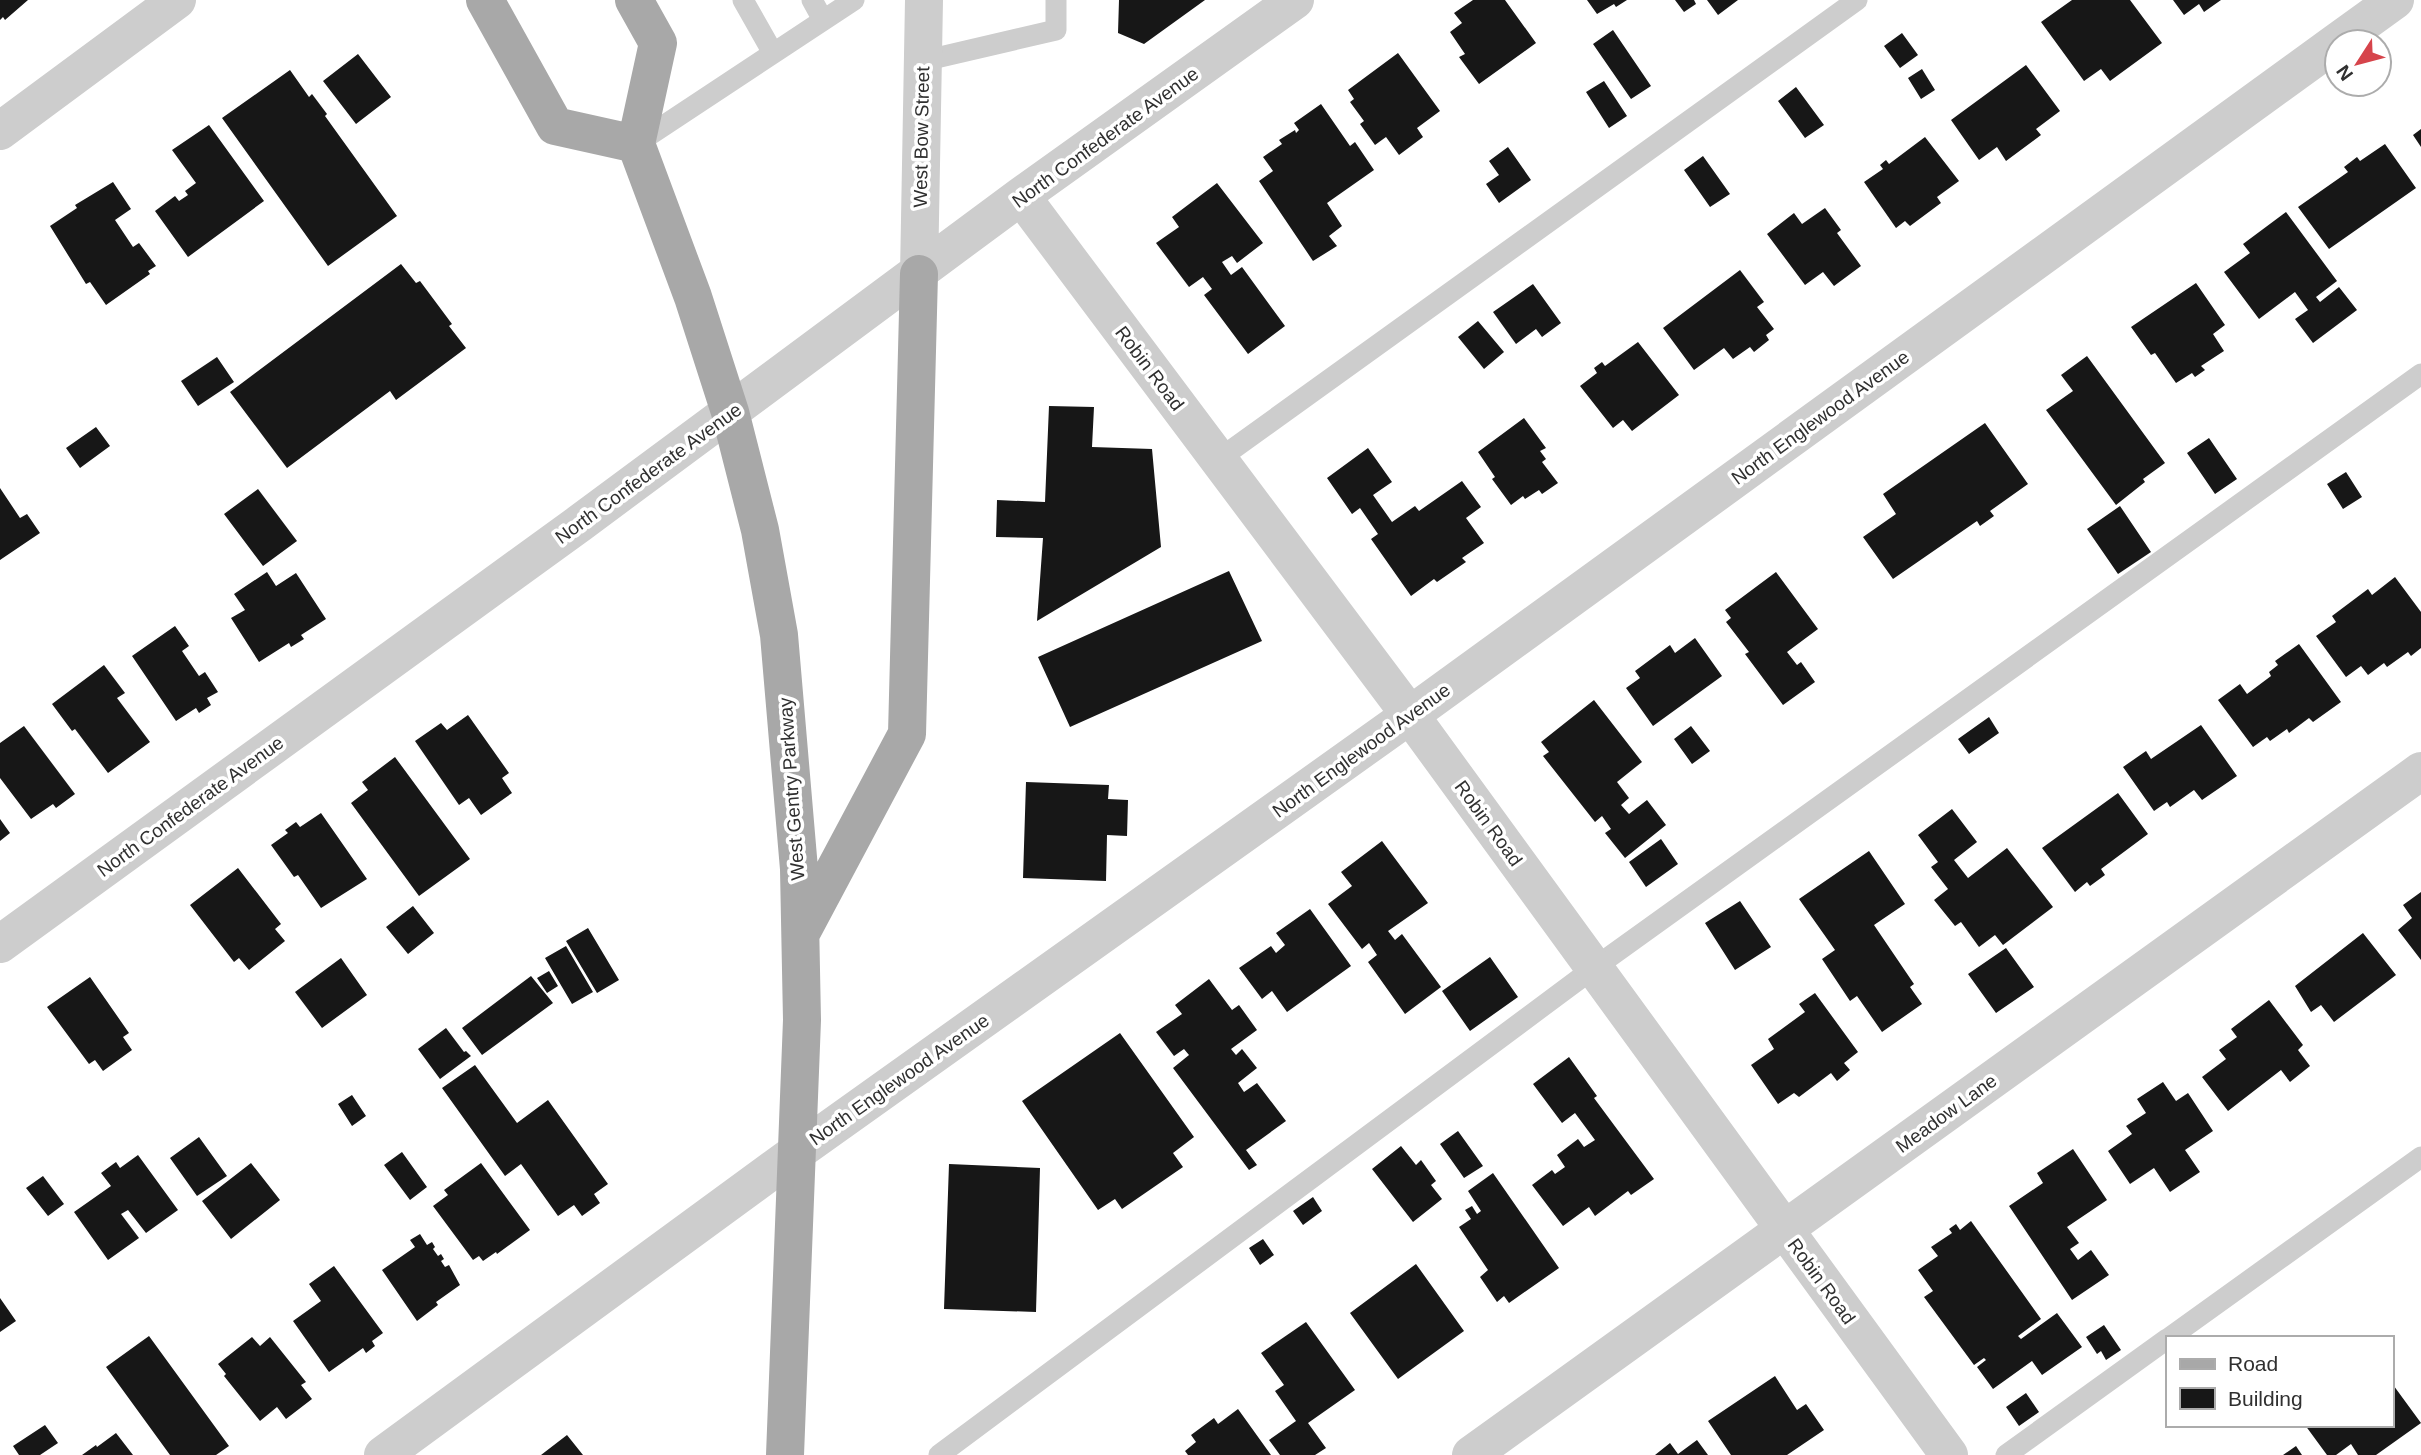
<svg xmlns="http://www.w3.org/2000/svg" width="2421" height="1455" font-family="Helvetica,sans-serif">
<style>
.building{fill:#171717}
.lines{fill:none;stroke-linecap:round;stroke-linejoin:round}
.service{stroke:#cdcdcd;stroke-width:21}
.minor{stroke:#cdcdcd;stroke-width:38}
.primary{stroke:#a8a8a8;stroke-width:38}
.labels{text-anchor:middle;stroke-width:7;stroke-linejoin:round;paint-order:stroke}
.street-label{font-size:19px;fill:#303030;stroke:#fff}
</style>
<rect width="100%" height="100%" fill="#fff"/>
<path class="building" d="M 0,0 L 28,0 L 5,20 L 3,17 L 0,20 Z
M 1119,0 L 1205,0 L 1144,44 L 1118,33 Z
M 1473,0 L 1505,0 L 1536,43 L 1479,84 L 1459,57 L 1465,54 L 1450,32 L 1462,23 L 1454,13 Z
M 1587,0 L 1627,0 L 1616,7 L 1614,4 L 1597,14 Z
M 1675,0 L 1694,0 L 1696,4 L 1684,12 Z
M 1707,0 L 1738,0 L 1718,15 Z
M 2072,0 L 2130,0 L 2162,43 L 2110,81 L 2101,69 L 2084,81 L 2041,22 Z
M 2173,0 L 2221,0 L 2204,12 L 2199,4 L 2184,15 Z
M 1613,30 L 1651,86 L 1631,99 L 1593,44 Z
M 1902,33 L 1918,55 L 1900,68 L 1884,46 Z
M 1398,53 L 1440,111 L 1417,128 L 1423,137 L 1399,155 L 1386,137 L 1375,145 L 1360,124 L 1364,121 L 1350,102 L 1354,99 L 1348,90 Z
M 358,54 L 391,97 L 356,124 L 323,81 Z
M 2026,65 L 2060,111 L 2036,129 L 2041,135 L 2006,161 L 1997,147 L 1979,160 L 1951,120 Z
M 1922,69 L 1935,90 L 1921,99 L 1908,78 Z
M 290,70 L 309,97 L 312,94 L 327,114 L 325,116 L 397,216 L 328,266 L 222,118 Z
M 1604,81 L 1627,116 L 1609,128 L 1586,92 Z
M 1796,87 L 1824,125 L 1805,138 L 1778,101 Z
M 1321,104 L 1350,146 L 1355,142 L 1374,170 L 1327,203 L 1342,226 L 1329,236 L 1337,246 L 1313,261 L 1259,181 L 1273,171 L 1263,157 L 1282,144 L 1279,140 L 1295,130 L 1296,133 L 1299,130 L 1294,123 Z
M 209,125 L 264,201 L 188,257 L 155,211 L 175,196 L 179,201 L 188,195 L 185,191 L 196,183 L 172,150 Z
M 2421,129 L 2421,147 L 2413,135 Z
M 1925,137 L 1959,181 L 1937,197 L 1941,203 L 1910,226 L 1905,221 L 1896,228 L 1864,182 L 1883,169 L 1880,165 L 1886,160 L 1889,164 Z
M 2385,144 L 2416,188 L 2329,249 L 2298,207 L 2348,172 L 2344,167 L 2357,157 L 2360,161 Z
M 1508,147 L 1531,180 L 1499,203 L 1486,184 L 1499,175 L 1489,161 Z
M 1703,156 L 1730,194 L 1710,207 L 1684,170 Z
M 113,182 L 131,209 L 115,220 L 133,247 L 139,243 L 156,266 L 148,271 L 150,274 L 106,305 L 90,282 L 86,284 L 50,226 L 77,208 L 75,205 Z
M 1217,183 L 1263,243 L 1237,263 L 1232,256 L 1222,262 L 1231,275 L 1242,267 L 1285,326 L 1248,354 L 1204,295 L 1212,289 L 1203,277 L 1189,287 L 1156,243 L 1179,227 L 1172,217 Z
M 1825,208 L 1841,230 L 1837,233 L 1861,266 L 1834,286 L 1823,272 L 1805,285 L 1767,234 L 1794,213 L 1802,224 Z
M 2286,212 L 2337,281 L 2316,297 L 2320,302 L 2339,287 L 2357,310 L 2313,343 L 2295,319 L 2308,310 L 2295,292 L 2259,319 L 2224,272 L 2250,253 L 2243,244 Z
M 401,264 L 416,283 L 420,281 L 452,324 L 449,326 L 466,348 L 396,400 L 390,391 L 287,468 L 230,392 Z
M 1740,270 L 1764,302 L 1757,307 L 1774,329 L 1766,335 L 1769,340 L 1754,352 L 1750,347 L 1733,359 L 1724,348 L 1694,370 L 1663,328 Z
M 2196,283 L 2225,325 L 2213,334 L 2224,351 L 2201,366 L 2205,370 L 2195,377 L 2192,373 L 2176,383 L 2155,353 L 2151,355 L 2131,327 Z
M 1533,284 L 1561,323 L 1542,337 L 1536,329 L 1516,344 L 1493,312 Z
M 1478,321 L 1504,352 L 1484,369 L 1458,337 Z
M 1638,342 L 1679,395 L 1632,431 L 1623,420 L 1613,428 L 1580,386 L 1597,373 L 1594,368 L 1602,362 L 1605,366 Z
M 2087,356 L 2165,463 L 2143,479 L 2145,482 L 2116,505 L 2046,410 L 2073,391 L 2061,375 Z
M 217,357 L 234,382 L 198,406 L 181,381 Z
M 1049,406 L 1094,407 L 1092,447 L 1152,449 L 1161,547 L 1037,621 L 1043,538 L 996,537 L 997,500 L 1045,502 Z
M 1524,418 L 1546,448 L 1540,451 L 1546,459 L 1542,462 L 1558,483 L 1542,494 L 1539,490 L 1525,499 L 1523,496 L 1511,505 L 1492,479 L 1495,477 L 1478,452 Z
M 1985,423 L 2028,484 L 1990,511 L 1994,516 L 1980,526 L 1977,521 L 1893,579 L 1863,537 L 1896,514 L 1883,494 Z
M 96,427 L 110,446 L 80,468 L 66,448 Z
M 2209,438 L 2237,479 L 2215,494 L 2187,453 Z
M 1368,448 L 1392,482 L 1373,495 L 1392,522 L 1415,506 L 1419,511 L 1462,481 L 1481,507 L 1466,518 L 1484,543 L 1462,558 L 1466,562 L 1437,582 L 1434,579 L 1411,596 L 1371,539 L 1378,534 L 1360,508 L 1352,514 L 1327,478 Z
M 2346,472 L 2362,497 L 2343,509 L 2327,484 Z
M 0,488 L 20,518 L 27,514 L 40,533 L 0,560 Z
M 258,489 L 297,541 L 263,566 L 224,514 Z
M 2120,506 L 2151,552 L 2118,574 L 2087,529 Z
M 1229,571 L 1262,641 L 1070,727 L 1038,657 Z
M 267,572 L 276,586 L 296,573 L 326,619 L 301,635 L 304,639 L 291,647 L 289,643 L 259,662 L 231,618 L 245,610 L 234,594 Z
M 1776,572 L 1818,629 L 1787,652 L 1797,665 L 1801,662 L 1815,682 L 1783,705 L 1745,654 L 1749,652 L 1726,622 L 1731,618 L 1725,610 Z
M 2395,577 L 2421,612 L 2421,648 L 2411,656 L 2408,652 L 2387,667 L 2384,663 L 2368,675 L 2361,666 L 2346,677 L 2316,636 L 2336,622 L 2332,616 L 2368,589 L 2372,595 Z
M 175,626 L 189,646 L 182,651 L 199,676 L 205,672 L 218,692 L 207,698 L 211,705 L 199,713 L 196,708 L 176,721 L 132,656 Z
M 1695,638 L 1722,676 L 1653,726 L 1626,688 L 1640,678 L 1635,671 L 1670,645 L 1675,653 Z
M 2299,644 L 2341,702 L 2313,722 L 2309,718 L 2289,733 L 2287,729 L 2270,741 L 2267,737 L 2253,747 L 2218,700 L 2240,684 L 2247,694 L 2271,676 L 2269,672 L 2278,665 L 2275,661 Z
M 104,665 L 125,693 L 117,698 L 150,742 L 108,773 L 75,729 L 72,731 L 52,704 Z
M 1594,700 L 1642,762 L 1617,782 L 1629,798 L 1621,805 L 1629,814 L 1647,800 L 1666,825 L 1625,858 L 1605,833 L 1611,829 L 1602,816 L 1595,822 L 1543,756 L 1549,752 L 1541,742 Z
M 468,715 L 509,773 L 502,778 L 512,793 L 481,815 L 469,798 L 459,805 L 415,741 L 441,723 L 447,730 Z
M 1989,717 L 1999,733 L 1969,754 L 1958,739 Z
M 2201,725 L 2237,776 L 2202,800 L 2194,790 L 2170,807 L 2167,802 L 2154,811 L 2123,767 L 2146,751 L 2151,759 Z
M 24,726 L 75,794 L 56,808 L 53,804 L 31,819 L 0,778 L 0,743 Z
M 1691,726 L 1710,751 L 1692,764 L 1674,739 Z
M 395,757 L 470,859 L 419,896 L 351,803 L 368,790 L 362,782 Z
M 1026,782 L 1109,785 L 1108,799 L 1128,800 L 1127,836 L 1107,835 L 1106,881 L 1023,878 Z
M 2118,793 L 2148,834 L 2101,869 L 2105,875 L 2090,886 L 2087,882 L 2075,892 L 2042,848 Z
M 1952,809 L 1977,842 L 1954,860 L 1968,878 L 2007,848 L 2053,907 L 2003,945 L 1995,935 L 1979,947 L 1961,922 L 1955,926 L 1934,900 L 1948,889 L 1931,867 L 1938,862 L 1918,835 Z
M 321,813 L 367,879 L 321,908 L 298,875 L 294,877 L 271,845 L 288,833 L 285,830 L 296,822 L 300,827 Z
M 0,819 L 10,833 L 0,841 Z
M 1661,839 L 1678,864 L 1646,887 L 1629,862 Z
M 1382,841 L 1428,903 L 1388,931 L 1395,940 L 1402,934 L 1441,987 L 1405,1014 L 1368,962 L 1377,955 L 1369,943 L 1362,949 L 1328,904 L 1352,886 L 1341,872 Z
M 1869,851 L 1905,904 L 1874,925 L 1914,984 L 1910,987 L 1922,1004 L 1882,1032 L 1857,996 L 1850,1001 L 1822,959 L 1835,950 L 1799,899 Z
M 238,868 L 281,924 L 275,929 L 285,941 L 249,970 L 239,958 L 234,962 L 190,905 Z
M 2421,892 L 2421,960 L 2398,930 L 2412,918 L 2403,905 Z
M 1740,901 L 1771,947 L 1735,970 L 1705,923 Z
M 413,906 L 434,933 L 408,954 L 386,927 Z
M 1310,909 L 1351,966 L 1287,1012 L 1272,991 L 1262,999 L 1239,968 L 1271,946 L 1276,953 L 1285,945 L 1276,933 Z
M 588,928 L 619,980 L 597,993 L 566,941 Z
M 2363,933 L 2396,975 L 2334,1022 L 2321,1005 L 2311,1012 L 2295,986 Z
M 566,946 L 593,992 L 572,1004 L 545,958 Z
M 2006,948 L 2034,987 L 1996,1013 L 1968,974 Z
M 1490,957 L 1518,997 L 1470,1031 L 1442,991 Z
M 341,958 L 367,995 L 322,1028 L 295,992 Z
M 549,971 L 558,986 L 547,993 L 537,978 Z
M 531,976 L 553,1003 L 482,1055 L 462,1028 Z
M 90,977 L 129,1033 L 123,1037 L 132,1050 L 103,1071 L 95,1060 L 89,1064 L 47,1007 Z
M 1209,979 L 1232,1010 L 1239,1005 L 1257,1030 L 1231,1049 L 1236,1055 L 1242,1049 L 1257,1068 L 1238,1083 L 1244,1092 L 1257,1083 L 1286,1121 L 1246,1150 L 1257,1165 L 1249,1170 L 1173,1068 L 1189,1055 L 1184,1049 L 1174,1056 L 1156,1032 L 1182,1014 L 1175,1005 Z
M 1815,993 L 1858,1052 L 1844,1063 L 1850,1070 L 1837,1081 L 1831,1073 L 1799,1097 L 1794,1093 L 1778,1104 L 1751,1065 L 1774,1049 L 1768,1039 L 1805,1012 L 1799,1004 Z
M 2269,1000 L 2303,1045 L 2298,1050 L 2310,1066 L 2290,1082 L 2281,1070 L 2228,1111 L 2202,1077 L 2226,1059 L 2219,1050 L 2237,1037 L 2231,1029 Z
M 446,1028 L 464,1052 L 466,1051 L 471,1056 L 440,1079 L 418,1049 Z
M 1120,1033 L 1194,1137 L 1173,1153 L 1183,1167 L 1122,1209 L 1115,1199 L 1098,1210 L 1022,1101 Z
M 1569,1057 L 1597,1096 L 1594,1098 L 1654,1179 L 1631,1195 L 1628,1191 L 1595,1216 L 1589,1207 L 1563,1226 L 1532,1185 L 1552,1170 L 1555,1174 L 1565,1167 L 1557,1155 L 1578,1139 L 1584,1147 L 1595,1140 L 1575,1113 L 1562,1123 L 1533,1084 Z
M 475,1065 L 517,1123 L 548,1100 L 608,1184 L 594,1194 L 600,1203 L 582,1216 L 574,1205 L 558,1216 L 521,1164 L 505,1176 L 442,1088 Z
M 2163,1082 L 2176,1101 L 2188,1093 L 2213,1131 L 2185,1150 L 2200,1172 L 2170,1192 L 2154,1168 L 2130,1184 L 2108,1151 L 2132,1134 L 2126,1126 L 2146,1113 L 2137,1099 Z
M 352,1095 L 366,1116 L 352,1126 L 338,1104 Z
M 1458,1131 L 1483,1166 L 1464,1178 L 1440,1144 Z
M 199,1137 L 227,1176 L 197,1196 L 170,1158 Z
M 1401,1146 L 1416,1165 L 1421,1160 L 1436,1181 L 1431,1185 L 1442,1199 L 1413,1222 L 1372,1169 Z
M 2073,1149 L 2107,1200 L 2067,1227 L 2079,1243 L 2070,1249 L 2078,1260 L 2091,1250 L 2109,1275 L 2072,1300 L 2009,1206 L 2043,1183 L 2037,1173 Z
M 402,1152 L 427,1187 L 410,1200 L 384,1165 Z
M 138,1155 L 178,1210 L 146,1233 L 128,1210 L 121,1214 L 139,1238 L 108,1260 L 74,1212 L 111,1186 L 101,1173 L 116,1162 L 120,1168 Z
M 251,1163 L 280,1200 L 231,1239 L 202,1201 Z
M 481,1163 L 530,1230 L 497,1254 L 496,1252 L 483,1261 L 479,1256 L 473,1260 L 433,1206 L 448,1195 L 444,1190 Z
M 949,1164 L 1040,1168 L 1036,1312 L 944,1309 Z
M 1493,1173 L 1559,1268 L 1509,1303 L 1504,1296 L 1497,1302 L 1480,1277 L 1488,1270 L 1459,1227 L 1471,1219 L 1465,1210 L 1472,1206 L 1477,1214 L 1481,1211 L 1468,1191 Z
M 43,1176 L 64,1204 L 48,1216 L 26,1188 Z
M 1313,1197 L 1322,1211 L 1303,1225 L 1293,1211 Z
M 1971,1221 L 2041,1319 L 2018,1336 L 2021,1339 L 2057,1313 L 2082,1347 L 2042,1375 L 2032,1361 L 1993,1389 L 1977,1367 L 1986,1360 L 1984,1358 L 1974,1365 L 1924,1297 L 1933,1291 L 1918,1270 L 1938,1256 L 1931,1247 L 1952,1233 L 1949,1229 L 1956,1224 L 1960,1230 Z
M 420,1234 L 427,1245 L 432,1242 L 435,1247 L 433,1249 L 438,1256 L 441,1254 L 444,1259 L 441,1261 L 445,1267 L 449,1265 L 460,1285 L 436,1302 L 438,1305 L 417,1321 L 382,1270 L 415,1247 L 410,1240 Z
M 1263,1239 L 1274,1255 L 1260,1265 L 1249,1248 Z
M 1416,1264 L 1464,1331 L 1398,1379 L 1350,1313 Z
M 334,1266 L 383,1333 L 372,1341 L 375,1346 L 366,1353 L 363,1348 L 329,1372 L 293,1321 L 321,1301 L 309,1284 Z
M 0,1298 L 16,1321 L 0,1332 Z
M 1306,1322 L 1355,1390 L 1308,1423 L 1326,1448 L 1315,1455 L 1280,1455 L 1269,1440 L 1296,1421 L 1275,1391 L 1284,1385 L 1261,1353 Z
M 2104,1325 L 2121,1350 L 2106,1360 L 2101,1351 L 2097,1354 L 2086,1337 Z
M 149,1336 L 229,1446 L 216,1455 L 170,1455 L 106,1367 Z
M 252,1337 L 260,1346 L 270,1337 L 306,1382 L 301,1385 L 312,1399 L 286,1419 L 277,1407 L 260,1421 L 224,1376 L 226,1374 L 218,1364 Z
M 1775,1376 L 1797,1410 L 1806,1404 L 1824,1430 L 1787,1455 L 1731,1455 L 1708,1421 Z
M 2391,1382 L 2421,1423 L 2376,1455 L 2358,1455 L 2351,1444 L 2336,1455 L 2327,1455 L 2305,1425 L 2391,1425 Z
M 2026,1393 L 2039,1412 L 2019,1426 L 2006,1407 Z
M 1238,1409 L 1271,1455 L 1188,1455 L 1185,1451 L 1196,1442 L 1191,1435 L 1214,1418 L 1218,1424 Z
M 45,1425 L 58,1443 L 40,1455 L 19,1455 L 13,1446 Z
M 116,1433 L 133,1455 L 82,1455 L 96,1445 L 97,1447 Z
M 567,1435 L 583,1455 L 541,1455 Z
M 1697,1440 L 1708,1455 L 1655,1455 L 1670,1443 L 1678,1454 Z
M 2296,1446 L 2302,1455 L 2283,1455 Z"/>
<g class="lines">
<path class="service" d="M 743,0 L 773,53
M 812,0 L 823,20
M 923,61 L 1056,30 L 1056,0
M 636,144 L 854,0
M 1219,459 L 1857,0
M 2169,1338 L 2421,1157
M 939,1455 L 1594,968 L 2421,374
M 2006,1455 L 2167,1339"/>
<path class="minor" d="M 2337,42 L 2395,0
M 0,131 L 177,0
M 1021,196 L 1410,715 L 1949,1455
M 919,274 L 924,0
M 0,944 L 580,523 L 1021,196 L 1295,0
M 383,1455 L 797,1152 L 1410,715 L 2337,42
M 1471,1455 L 2421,771"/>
<path class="primary" d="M 485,0 L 555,126 L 636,144
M 634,0 L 658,43 L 636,144 L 693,297 L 730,412 L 760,530 L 779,635 L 799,869 L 802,1020 L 785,1455
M 801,933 L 907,734 L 919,274"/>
</g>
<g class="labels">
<g class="street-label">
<text transform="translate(921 137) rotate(-89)" y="7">West Bow Street</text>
<text transform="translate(1105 137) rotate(-36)" y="7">North Confederate Avenue</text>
<text transform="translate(1150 368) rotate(53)" y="7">Robin Road</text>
<text transform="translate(1820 417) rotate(-36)" y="7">North Englewood Avenue</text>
<text transform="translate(648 473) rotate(-36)" y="7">North Confederate Avenue</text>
<text transform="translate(1361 750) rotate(-36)" y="7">North Englewood Avenue</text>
<text transform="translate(791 789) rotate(-94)" y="7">West Gentry Parkway</text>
<text transform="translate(190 806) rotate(-36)" y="7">North Confederate Avenue</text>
<text transform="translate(1489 823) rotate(54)" y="7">Robin Road</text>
<text transform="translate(899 1079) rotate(-35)" y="7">North Englewood Avenue</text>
<text transform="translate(1946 1113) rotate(-36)" y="7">Meadow Lane</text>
<text transform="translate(1822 1281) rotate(54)" y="7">Robin Road</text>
</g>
</g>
<rect x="2166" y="1336" width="228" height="91" fill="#ffffff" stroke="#acacac" stroke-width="2"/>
<rect x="2180" y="1359" width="35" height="10" fill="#a8a8a8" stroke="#acacac" stroke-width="2"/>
<text x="2228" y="1371" font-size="21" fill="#303030">Road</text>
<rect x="2180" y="1388" width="35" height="21" fill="#171717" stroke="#acacac" stroke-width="2"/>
<text x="2228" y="1406" font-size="21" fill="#303030">Building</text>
<g transform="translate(2358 63) rotate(234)"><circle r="33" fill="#ffffff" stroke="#acacac" stroke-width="2"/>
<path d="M0-5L12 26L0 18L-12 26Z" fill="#d6444b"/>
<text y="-10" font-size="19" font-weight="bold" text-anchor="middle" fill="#303030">N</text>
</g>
</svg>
